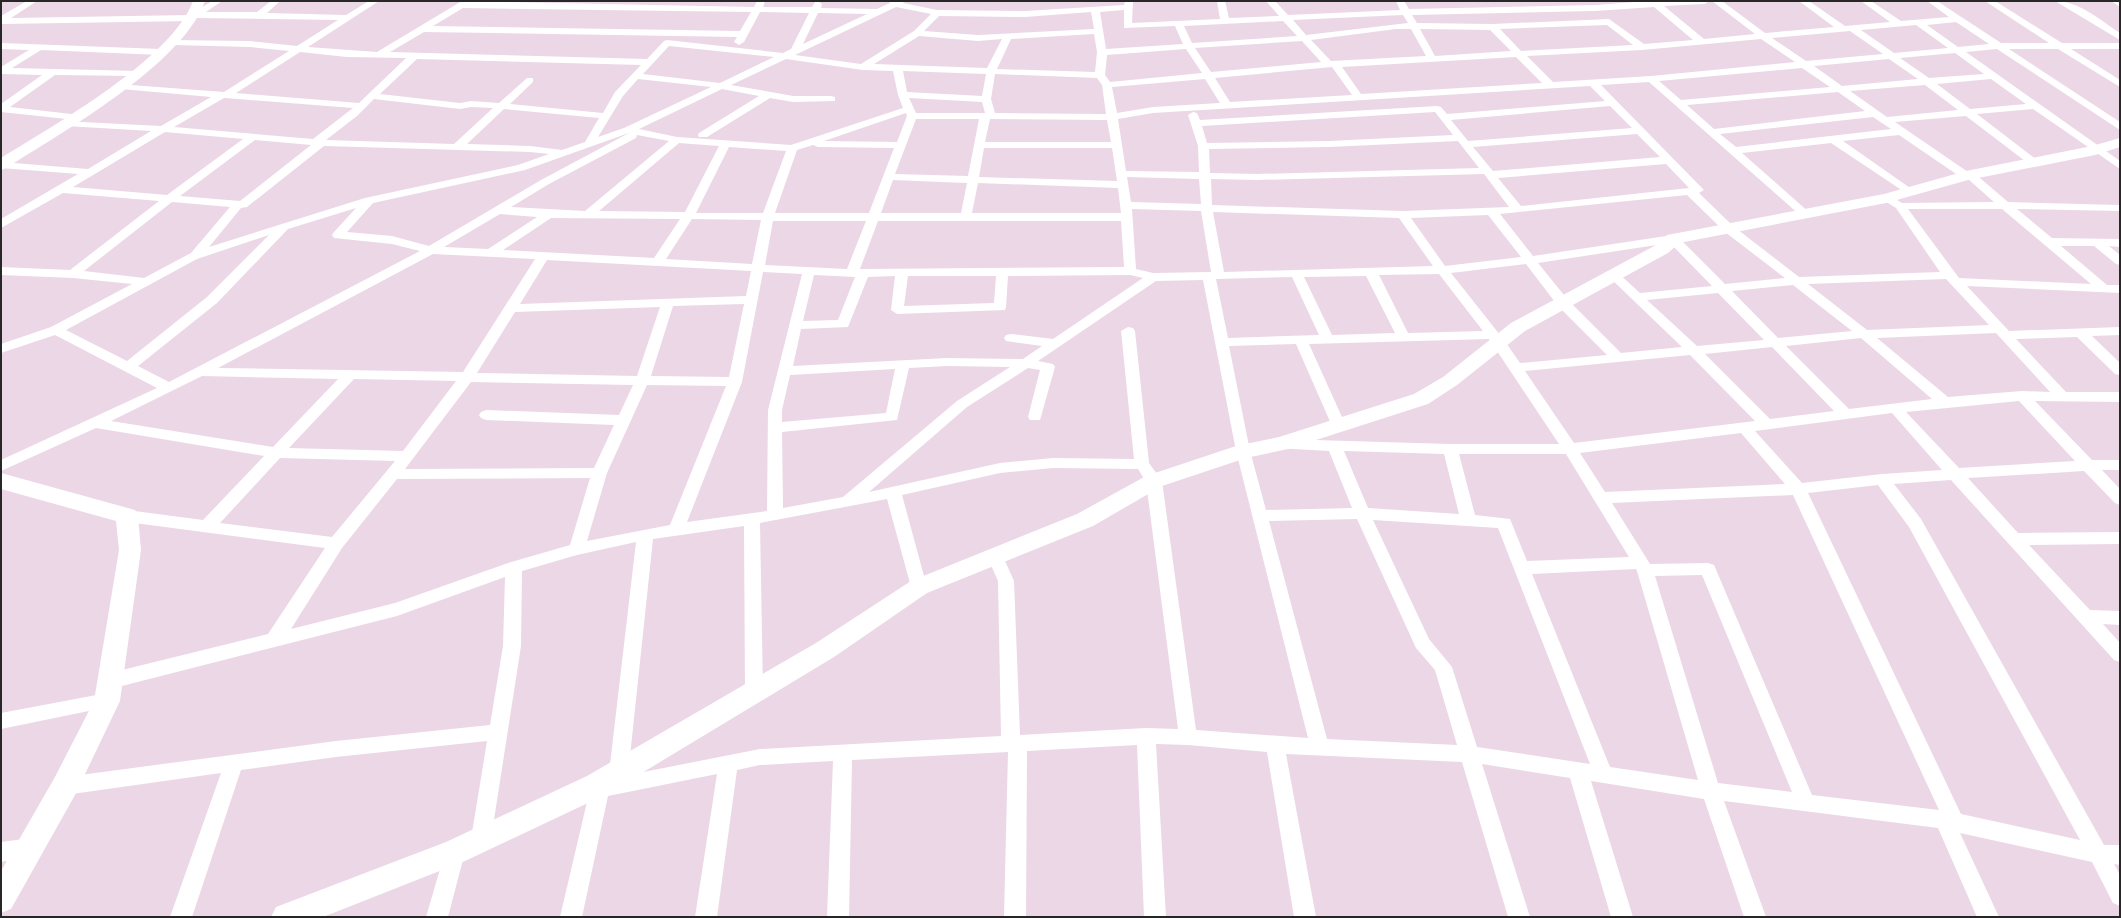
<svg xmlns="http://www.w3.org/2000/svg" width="2121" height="918" font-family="Quicksand,sans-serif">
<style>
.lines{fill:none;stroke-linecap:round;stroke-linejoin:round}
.street{fill:#fff;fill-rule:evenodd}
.secondary{fill:#fff;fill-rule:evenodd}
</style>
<rect width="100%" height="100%" fill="#ecd7e7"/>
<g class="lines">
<path class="street" d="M 27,1 L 37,1 L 11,18 L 190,15 L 212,1 L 222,1 L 206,12 L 257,12 L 271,1 L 280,1 L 267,13 L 346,15 L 369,1 L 379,1 L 308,47 L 377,52 L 462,1 L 754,7 L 757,1 L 765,1 L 763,7 L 812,7 L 815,2 L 818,1 L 822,4 L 821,8 L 877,9 L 890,3 L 889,1 L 905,1 L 903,3 L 937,10 L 1025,11 L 1124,5 L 1125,1 L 1133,1 L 1132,23 L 1220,19 L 1217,1 L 1225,1 L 1229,18 L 1279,16 L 1266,1 L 1275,1 L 1288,15 L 1400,10 L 1396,1 L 1404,1 L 1409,9 L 1595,5 L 1648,1 L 1709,1 L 1705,4 L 1664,6 L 1704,39 L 1755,34 L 1712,1 L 1722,1 L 1765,33 L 1834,27 L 1799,1 L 1809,1 L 1845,26 L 1890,22 L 1861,1 L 1871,1 L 1901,21 L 1949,17 L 1927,1 L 1937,1 L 2001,43 L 2049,43 L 1985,1 L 1995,1 L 2062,43 L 2120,43 L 2120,49 L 2071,49 L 2120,80 L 2120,87 L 2058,49 L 2009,49 L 2120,122 L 2120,130 L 1997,49 L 1966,52 L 2120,161 L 2120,169 L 2033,109 L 1977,114 L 2037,160 L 2038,162 L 2037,164 L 2029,164 L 1966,116 L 1895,122 L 1968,172 L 1974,173 L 2008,202 L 2120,205 L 2120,211 L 2017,209 L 2052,238 L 2120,239 L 2120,247 L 2109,246 L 2120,255 L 2120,265 L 2116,264 L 2094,246 L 2061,246 L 2107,285 L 2120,285 L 2120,293 L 1967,286 L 2009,331 L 2120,327 L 2120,335 L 2092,336 L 2120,363 L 2120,375 L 2115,374 L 2077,337 L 2016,339 L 2066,392 L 2120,392 L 2120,402 L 2035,401 L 2092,460 L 2120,460 L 2120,470 L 2102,470 L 2120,489 L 2120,505 L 2115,503 L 2084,471 L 1968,478 L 2018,533 L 2120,532 L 2120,544 L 2029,545 L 2090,610 L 2120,611 L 2120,625 L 2103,624 L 2120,643 L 2120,662 L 2114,660 L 1951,480 L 1894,484 L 1921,519 L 2104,845 L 2120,845 L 2120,865 L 2114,864 L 2120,875 L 2120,906 L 2113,903 L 2092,862 L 1960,833 L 1999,917 L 1977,917 L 1938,828 L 1724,801 L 1766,917 L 1744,917 L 1704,799 L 1591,781 L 1633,917 L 1611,917 L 1570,778 L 1482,764 L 1530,917 L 1508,917 L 1462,762 L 1286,754 L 1316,917 L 1294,917 L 1267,752 L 1188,745 L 1156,744 L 1166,917 L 1144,917 L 1137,745 L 1027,751 L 1026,917 L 1004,917 L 1008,752 L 852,760 L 849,917 L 827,917 L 833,761 L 760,765 L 737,770 L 717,917 L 695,917 L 717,774 L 608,796 L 582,917 L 560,917 L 590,789 L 593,783 L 612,778 L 609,773 L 636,542 L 577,555 L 522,571 L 521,646 L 491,839 L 488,846 L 481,848 L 474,846 L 471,839 L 487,741 L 336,757 L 241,770 L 192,917 L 170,917 L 221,773 L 65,795 L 58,792 L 55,786 L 58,780 L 65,777 L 336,741 L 490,725 L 503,646 L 505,577 L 397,616 L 110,689 L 104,686 L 101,681 L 104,676 L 110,673 L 268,634 L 325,548 L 127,522 L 121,520 L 119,516 L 121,512 L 127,510 L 203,520 L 264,456 L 96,428 L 1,471 L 1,460 L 157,388 L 55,335 L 1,353 L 1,344 L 51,327 L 132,284 L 73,278 L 1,275 L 1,267 L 70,270 L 159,201 L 63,193 L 1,228 L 1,219 L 78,174 L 1,168 L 1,162 L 88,169 L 151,131 L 66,126 L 62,125 L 61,123 L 62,121 L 161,126 L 211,97 L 121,89 L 117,88 L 117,84 L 224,92 L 289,51 L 250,47 L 173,45 L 168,42 L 170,40 L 250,41 L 297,46 L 338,20 L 196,18 L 192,21 L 1,24 L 1,16 ZM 896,7 L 931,14 L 914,31 L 861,64 L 795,55 ZM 1654,7 L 1693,40 L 1644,44 L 1609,19 L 1492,24 L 1417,23 L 1412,15 L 1595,11 ZM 463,8 L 751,12 L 740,31 L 433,26 ZM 1124,10 L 1124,28 L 1175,26 L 1183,44 L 1106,49 L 1100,12 ZM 760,12 L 809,13 L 791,49 L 783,53 L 667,40 L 664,41 L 647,59 L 390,52 L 424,32 L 737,37 L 734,42 L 739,45 L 744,42 ZM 1091,12 L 1094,29 L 978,35 L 924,31 L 939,16 L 1025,17 ZM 818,13 L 867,14 L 803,44 ZM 1403,15 L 1408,23 L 1306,35 L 1293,20 ZM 1283,21 L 1297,36 L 1192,43 L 1184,26 ZM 1956,22 L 1989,44 L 1958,47 L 1927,25 ZM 1607,25 L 1633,45 L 1521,51 L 1500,29 ZM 1916,25 L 1948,48 L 1894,53 L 1861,30 ZM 1396,29 L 1411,29 L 1426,56 L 1331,61 L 1311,40 ZM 1420,29 L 1490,30 L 1511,51 L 1435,56 ZM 1850,31 L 1883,54 L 1806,61 L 1772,38 ZM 1094,34 L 1097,52 L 1095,72 L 997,69 L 1011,39 ZM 919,36 L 978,41 L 1002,39 L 987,68 L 874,64 ZM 1761,39 L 1795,62 L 1651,76 L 1553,82 L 1527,56 L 1642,50 ZM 1302,41 L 1321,62 L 1211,72 L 1195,48 ZM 669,46 L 774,57 L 720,83 L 643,74 ZM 1186,49 L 1202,73 L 1110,82 L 1105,75 L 1107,55 ZM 300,52 L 347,57 L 406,58 L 359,103 L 236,93 ZM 1955,53 L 1984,74 L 1929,78 L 1900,58 ZM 1516,57 L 1542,83 L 1361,94 L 1342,67 ZM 417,59 L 641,65 L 615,92 L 603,113 L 510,104 L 533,82 L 533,78 L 527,78 L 499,103 L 471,101 L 460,103 L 380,94 ZM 786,59 L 863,70 L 893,71 L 898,95 L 903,108 L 791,145 L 677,137 L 639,129 L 722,89 L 759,96 L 699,133 L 698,135 L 699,137 L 707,137 L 770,98 L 793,102 L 835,101 L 835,97 L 831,96 L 793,96 L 731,85 ZM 1889,59 L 1918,79 L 1842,86 L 1814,66 ZM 1332,67 L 1352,95 L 1230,102 L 1215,78 ZM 1802,68 L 1830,87 L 1681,100 L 1659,81 ZM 903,71 L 986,74 L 982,96 L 907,92 ZM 995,74 L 1097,78 L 1102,85 L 1106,114 L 995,113 L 991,99 ZM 638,79 L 711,87 L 624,128 L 598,137 L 623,96 ZM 1205,79 L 1220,103 L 1153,107 L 1117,113 L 1112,87 ZM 1991,79 L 2026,104 L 1970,109 L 1937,84 ZM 1649,82 L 1801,216 L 1805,218 L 1811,214 L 1742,153 L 1831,143 L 1909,195 L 1913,194 L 1915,192 L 1913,190 L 1843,141 L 1899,135 L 1962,178 L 1968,179 L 1994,202 L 1902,203 L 1890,196 L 1882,196 L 1880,198 L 1896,208 L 1940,272 L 1799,277 L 1733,226 L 1699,193 L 1704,190 L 1702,188 L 1601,85 ZM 1925,85 L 1958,110 L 1887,117 L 1850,91 ZM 1590,86 L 1605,101 L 1447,114 L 1441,107 L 1437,106 L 1200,120 L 1197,113 L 1193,112 L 1188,115 L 1198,146 L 1199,172 L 1126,171 L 1118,119 L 1153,113 ZM 1838,92 L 1865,111 L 1714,129 L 1687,105 ZM 224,98 L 225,98 L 353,108 L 313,139 L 174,127 ZM 909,98 L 982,102 L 985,113 L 916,113 ZM 374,99 L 460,109 L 471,107 L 493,108 L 454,144 L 326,140 L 357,116 ZM 1610,106 L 1632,128 L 1468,141 L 1451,120 ZM 504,109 L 599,118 L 585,142 L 562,150 L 530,146 L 467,144 ZM 1435,112 L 1453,135 L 1329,141 L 1207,143 L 1202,126 ZM 906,113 L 907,116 L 897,142 L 824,141 ZM 1873,117 L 1891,129 L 1736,147 L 1720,134 ZM 916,119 L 979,119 L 968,176 L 895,174 ZM 990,119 L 1107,120 L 1111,142 L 985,142 ZM 165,132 L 243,139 L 167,195 L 73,187 ZM 629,133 L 541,180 L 429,246 L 392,236 L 347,232 L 373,203 L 525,170 ZM 1637,134 L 1660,157 L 1493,171 L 1473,147 ZM 637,135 L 669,141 L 585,211 L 511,207 L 549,184 L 636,138 ZM 255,140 L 311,145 L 240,201 L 180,196 ZM 1458,141 L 1479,168 L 1257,174 L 1210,173 L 1209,149 L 1329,147 ZM 679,143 L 719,146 L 685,212 L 599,211 ZM 813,145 L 818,147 L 894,148 L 869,213 L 775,213 L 797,150 ZM 324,146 L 530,152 L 549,154 L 518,165 L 365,198 L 209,247 L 241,208 L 247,207 ZM 729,147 L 786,151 L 763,213 L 696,213 ZM 984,148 L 1112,148 L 1117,181 L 979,177 ZM 1666,164 L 1689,188 L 1521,206 L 1498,178 ZM 1484,174 L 1509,207 L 1403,211 L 1212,205 L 1211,179 L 1257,180 ZM 1127,177 L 1199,179 L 1201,204 L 1131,202 ZM 893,180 L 967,183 L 961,213 L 881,213 ZM 978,183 L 1118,188 L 1121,213 L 972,213 ZM 1687,195 L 1725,232 L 1785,278 L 1725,284 L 1677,236 L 1673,235 L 1533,256 L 1500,214 ZM 172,202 L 230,207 L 191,253 L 144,278 L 84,271 ZM 356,208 L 334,232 L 332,235 L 334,238 L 392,244 L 420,251 L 169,382 L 138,366 L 217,303 L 288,229 ZM 1132,209 L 1201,211 L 1211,272 L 1153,273 L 1136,269 ZM 1908,209 L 2002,209 L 2091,284 L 1959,278 ZM 1213,212 L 1399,218 L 1433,266 L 1224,272 ZM 500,214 L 537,217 L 488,249 L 444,247 ZM 1488,215 L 1521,257 L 1445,266 L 1411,218 ZM 551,218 L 680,219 L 654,258 L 503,250 ZM 692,219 L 761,220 L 752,264 L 666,259 ZM 773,221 L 866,221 L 847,269 L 765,265 ZM 878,221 L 1121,221 L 1124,267 L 860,269 ZM 269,235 L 207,297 L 127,361 L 66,330 L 197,259 ZM 1670,243 L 1712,286 L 1640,293 L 1617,272 L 1613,271 L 1607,275 L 1682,347 L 1621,353 L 1568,300 L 1538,263 ZM 433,254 L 535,259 L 463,372 L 218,368 ZM 547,260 L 751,271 L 746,296 L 520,304 ZM 1526,264 L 1558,306 L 1607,355 L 1520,363 L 1504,340 L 1451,273 ZM 763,272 L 802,274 L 768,410 L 767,511 L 687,522 L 742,382 ZM 1439,274 L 1483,331 L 1408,333 L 1379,275 ZM 814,275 L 855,277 L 838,320 L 803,321 ZM 1130,275 L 1143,278 L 1053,339 L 1011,334 L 1006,335 L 1004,338 L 1006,341 L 1042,346 L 1023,359 L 947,358 L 793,366 L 801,329 L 848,327 L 868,277 L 895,276 L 891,310 L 897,314 L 1005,310 L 1006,307 L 1008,276 ZM 908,276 L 996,276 L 994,303 L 904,306 ZM 1366,276 L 1395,333 L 1332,335 L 1304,277 ZM 1292,277 L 1319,335 L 1228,338 L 1216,279 ZM 1946,279 L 1989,325 L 1867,330 L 1808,284 ZM 1203,280 L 1236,451 L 1308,738 L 1196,730 L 1162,481 L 1149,463 L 1135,331 L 1133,328 L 1128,327 L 1121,331 L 1134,459 L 1053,458 L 1000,463 L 869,492 L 967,407 L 1028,368 L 1040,370 L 1028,417 L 1030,420 L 1040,420 L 1055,367 L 1053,364 L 1038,361 L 1156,281 ZM 1793,285 L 1852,331 L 1778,338 L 1732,291 ZM 1718,293 L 1764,340 L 1697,346 L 1647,300 ZM 744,304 L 729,377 L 651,376 L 673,306 ZM 660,307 L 637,376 L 477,373 L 515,312 ZM 1996,333 L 2050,392 L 2022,391 L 1948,397 L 1877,338 ZM 1861,338 L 1932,399 L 1849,409 L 1786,346 ZM 1489,339 L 1559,444 L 1450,444 L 1281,439 L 1276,440 L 1274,444 L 1276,448 L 1329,451 L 1352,508 L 1266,510 L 1250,451 L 1229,346 L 1296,344 L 1332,426 L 1334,429 L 1344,429 L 1346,426 L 1309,344 ZM 1772,347 L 1834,411 L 1770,419 L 1705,354 ZM 1690,355 L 1755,421 L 1574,443 L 1525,371 ZM 947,366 L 1010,367 L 957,401 L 843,497 L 783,508 L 782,432 L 897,420 L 909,368 ZM 895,369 L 886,413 L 782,422 L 782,410 L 790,375 ZM 202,376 L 338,379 L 273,447 L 111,421 ZM 354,379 L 456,381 L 403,451 L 289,448 ZM 471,382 L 633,385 L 619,415 L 486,410 L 481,412 L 479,415 L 481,418 L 486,420 L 614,425 L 594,468 L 405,469 ZM 647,385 L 726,386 L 670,525 L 587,541 L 607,473 ZM 2019,401 L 2075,461 L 1959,468 L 1906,412 ZM 1892,413 L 1942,470 L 1882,474 L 1802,483 L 1755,431 ZM 1741,433 L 1785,484 L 1605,492 L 1580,453 ZM 1344,451 L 1444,454 L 1459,514 L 1368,508 ZM 1459,454 L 1566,454 L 1629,557 L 1527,561 L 1510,519 L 1475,515 ZM 280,458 L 395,461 L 332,537 L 220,523 ZM 1053,468 L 1138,469 L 1146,482 L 1178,729 L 1146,728 L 1020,735 L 1014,581 L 1001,552 L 995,550 L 989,552 L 987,556 L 998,581 L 1001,736 L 760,749 L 628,775 L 653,539 L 744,526 L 745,693 L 748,698 L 754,701 L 760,698 L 763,693 L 760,523 L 887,499 L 911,587 L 913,592 L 919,593 L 925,592 L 927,587 L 902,495 L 1000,473 ZM 590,478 L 570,545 L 508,563 L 395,603 L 291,629 L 342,548 L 397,479 ZM 1878,485 L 1909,527 L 2080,840 L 1961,814 L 1808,493 ZM 1793,495 L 1939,810 L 1812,795 L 1714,565 L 1708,563 L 1650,564 L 1612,503 ZM 1357,519 L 1416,648 L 1435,670 L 1457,745 L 1327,739 L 1269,521 ZM 1373,520 L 1498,528 L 1590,764 L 1477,747 L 1452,667 L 1429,639 ZM 1636,569 L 1637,571 L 1698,780 L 1610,767 L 1532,574 ZM 1702,575 L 1792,792 L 1718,783 L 1655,576 Z
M 2055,1 C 2079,1 2100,20 2120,33 L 2120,40 Z
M 2111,1 L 2120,1 L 2120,7 Z
M 1,43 L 161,49 L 166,52 L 161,55 L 41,50 L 12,68 L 139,71 L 141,73 L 136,76 L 55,75 L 10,107 L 80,115 L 81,117 L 80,119 L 76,120 L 1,112 L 1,104 L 42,75 L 1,74 L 1,67 L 29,50 L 1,49 Z
M 107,693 L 113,696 L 116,701 L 113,706 L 1,729 L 1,713 Z
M 31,838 L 38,841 L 41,848 L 38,855 L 1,862 L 1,842 Z
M 455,842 L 462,845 L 465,852 L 448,917 L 426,917 L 445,852 L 448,845 Z"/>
<path class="secondary" d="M 193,1 L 205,1 C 183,64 63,132 6,168 L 1,170 L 1,158 C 54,125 172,59 193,1 Z
M 2120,138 L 2120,147 L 2095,155 L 1968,180 L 1886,203 L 1679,243 L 1668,253 L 1525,331 L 1457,385 L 1428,404 L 1288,449 L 1246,458 L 1162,486 L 1093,526 L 927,593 L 834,657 L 607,794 L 465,861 L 323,917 L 271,917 L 276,907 L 446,842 L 587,776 L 816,643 L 911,581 L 1077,514 L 1146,476 L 1236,446 L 1279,437 L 1414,394 L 1443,377 L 1511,323 L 1656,245 L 1667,235 L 1884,194 L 1966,171 L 2092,146 Z
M 1,473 L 135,510 L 138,516 L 141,550 L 120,701 L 75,795 L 11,909 L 1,913 L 1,871 L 55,777 L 94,701 L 119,550 L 116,521 L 1,489 Z"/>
</g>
<rect width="2121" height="918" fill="none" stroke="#272727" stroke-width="4"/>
</svg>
